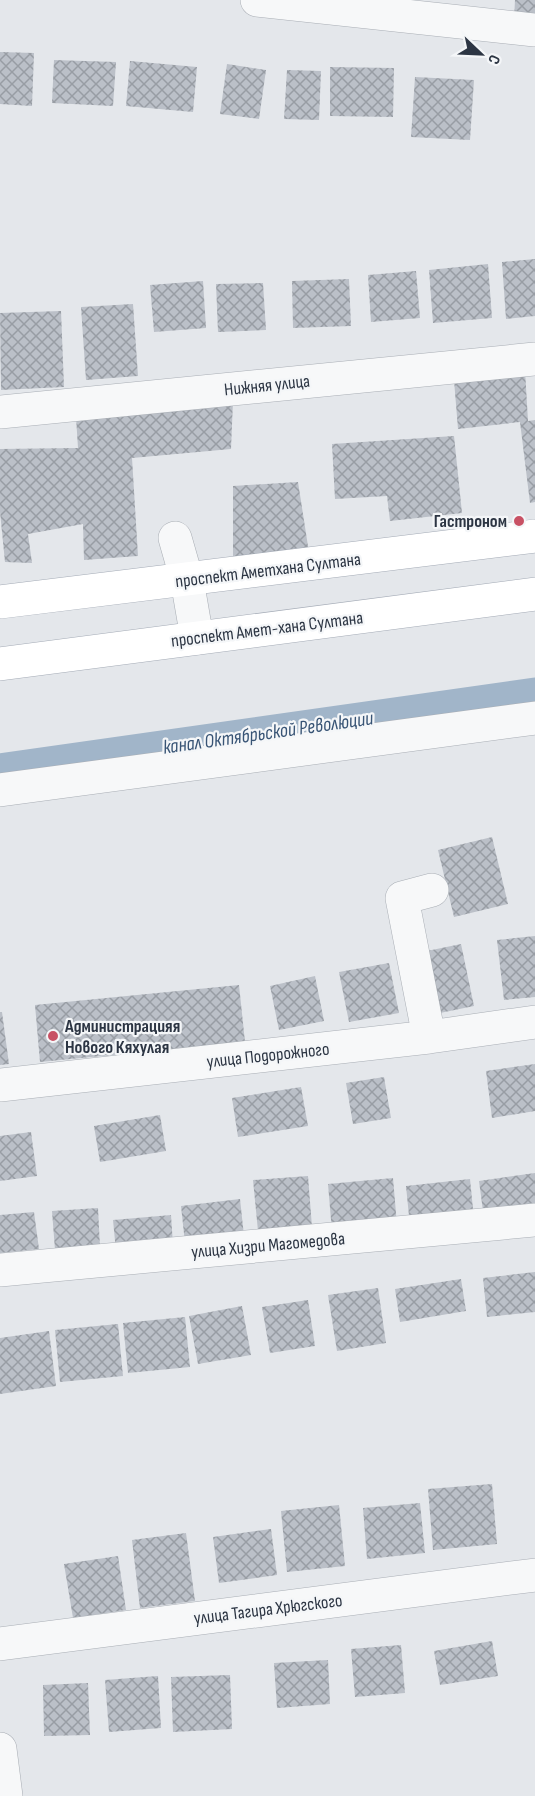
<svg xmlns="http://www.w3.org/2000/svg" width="535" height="1796" font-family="'Sofia Sans Condensed',sans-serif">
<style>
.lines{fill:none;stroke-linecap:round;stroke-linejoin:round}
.canal{stroke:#a1b5c9;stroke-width:33}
.building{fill:url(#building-cross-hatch)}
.minor-casing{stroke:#a9aeb5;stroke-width:34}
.major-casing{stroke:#a4abb6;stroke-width:34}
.minor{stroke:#f7f8f9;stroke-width:33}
.major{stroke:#fff;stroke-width:33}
.poi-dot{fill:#c85164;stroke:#f4f6f8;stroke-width:2}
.labels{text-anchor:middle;stroke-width:4.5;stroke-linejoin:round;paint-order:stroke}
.street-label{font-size:18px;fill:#2c3543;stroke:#f4f6f8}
.poi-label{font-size:18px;font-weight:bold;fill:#2c3543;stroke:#f4f6f8;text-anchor:end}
.water-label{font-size:20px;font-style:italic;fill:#385475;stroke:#f4f6f8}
</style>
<defs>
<pattern id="building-cross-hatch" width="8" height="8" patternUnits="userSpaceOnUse" patternTransform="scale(1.5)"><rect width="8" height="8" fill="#bbc0c8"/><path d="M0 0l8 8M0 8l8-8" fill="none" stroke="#989da4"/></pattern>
</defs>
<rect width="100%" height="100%" fill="#e4e7eb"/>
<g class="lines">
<path class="canal" d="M 0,770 L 535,694"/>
</g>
<path class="building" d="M 515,0 L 535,0 L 535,22 L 514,20 Z
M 0,52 L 34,53 L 32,106 L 0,104 Z
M 54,60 L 116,62 L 113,106 L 52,103 Z
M 130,61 L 197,67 L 193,112 L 126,106 Z
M 227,64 L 266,70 L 259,119 L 220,114 Z
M 330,67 L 394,68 L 393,117 L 330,116 Z
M 287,70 L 321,71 L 319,120 L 284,119 Z
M 415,77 L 474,80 L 470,140 L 411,137 Z
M 535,259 L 535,316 L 506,319 L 502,262 Z
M 488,264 L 492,318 L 433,323 L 429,270 Z
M 416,271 L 420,318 L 371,322 L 368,275 Z
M 349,279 L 351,326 L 293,328 L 292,281 Z
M 203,281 L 206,328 L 154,332 L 150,285 Z
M 263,283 L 266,330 L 218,332 L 216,284 Z
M 133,304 L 138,376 L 86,380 L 81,307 Z
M 61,311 L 64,387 L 1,390 L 0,313 Z
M 525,370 L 528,421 L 535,420 L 535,502 L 530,503 L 520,422 L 458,429 L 454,380 Z
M 233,401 L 231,449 L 132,458 L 138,556 L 84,560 L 83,524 L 28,534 L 32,563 L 5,562 L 0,512 L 0,449 L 78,448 L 76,417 Z
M 454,436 L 462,513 L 390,521 L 387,496 L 335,499 L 332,444 Z
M 298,482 L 310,559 L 233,559 L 233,486 Z
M 492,837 L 508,904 L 454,917 L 438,850 Z
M 535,936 L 535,997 L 504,1000 L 497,940 Z
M 461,944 L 474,1006 L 440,1013 L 427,951 Z
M 389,963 L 399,1013 L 349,1022 L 339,972 Z
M 315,976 L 324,1021 L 279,1030 L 270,986 Z
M 239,985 L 245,1042 L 40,1062 L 35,1005 Z
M 0,1012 L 2,1012 L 9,1064 L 0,1065 Z
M 535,1064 L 535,1111 L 492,1118 L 486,1071 Z
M 384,1077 L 391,1118 L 353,1124 L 346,1083 Z
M 301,1087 L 308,1126 L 238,1137 L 232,1098 Z
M 160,1115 L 166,1151 L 100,1162 L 94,1126 Z
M 31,1132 L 37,1176 L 0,1181 L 0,1136 Z
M 535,1173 L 535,1204 L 483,1211 L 479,1181 Z
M 308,1176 L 312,1227 L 258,1231 L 253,1180 Z
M 393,1178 L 397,1225 L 332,1232 L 328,1184 Z
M 470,1179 L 473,1209 L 409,1216 L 406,1186 Z
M 240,1199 L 244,1236 L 185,1243 L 181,1206 Z
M 98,1208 L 100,1247 L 55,1250 L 52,1211 Z
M 34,1212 L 39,1249 L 0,1253 L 0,1215 Z
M 171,1215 L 173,1245 L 116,1251 L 113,1220 Z
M 535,1272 L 535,1312 L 487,1317 L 483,1278 Z
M 461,1279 L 466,1311 L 400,1322 L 395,1289 Z
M 378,1288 L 386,1343 L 337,1351 L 328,1295 Z
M 308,1300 L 315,1346 L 270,1353 L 262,1307 Z
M 242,1306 L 251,1355 L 198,1364 L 189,1316 Z
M 185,1317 L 190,1367 L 128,1373 L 123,1323 Z
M 118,1324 L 123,1376 L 60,1382 L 55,1330 Z
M 49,1331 L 56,1386 L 0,1394 L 0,1338 Z
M 492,1484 L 497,1544 L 433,1550 L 428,1489 Z
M 420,1503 L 425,1553 L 367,1559 L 363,1508 Z
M 339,1505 L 345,1566 L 287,1572 L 281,1511 Z
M 271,1529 L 277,1575 L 219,1583 L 213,1537 Z
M 186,1533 L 195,1601 L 140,1608 L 132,1540 Z
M 118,1556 L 126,1610 L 73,1618 L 64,1564 Z
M 492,1641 L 498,1676 L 440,1685 L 434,1651 Z
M 401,1645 L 405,1693 L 355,1697 L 351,1649 Z
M 328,1660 L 330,1704 L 277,1708 L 274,1663 Z
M 230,1675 L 232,1729 L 173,1732 L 171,1677 Z
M 158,1676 L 161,1728 L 109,1732 L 105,1680 Z
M 88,1683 L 90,1735 L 44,1736 L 43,1685 Z"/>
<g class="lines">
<defs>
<path id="minor" d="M 257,0 L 535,30
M 0,412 L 535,359
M 175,538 L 187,580 L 197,638
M 0,790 L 535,718
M 429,1037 L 402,898 L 432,890
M 0,1085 L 429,1037 L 535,1022
M 0,1270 L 535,1220
M 0,1644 L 535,1575
M 0,1749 L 6,1796"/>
<path id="major" d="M 0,602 L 535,536
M 0,664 L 535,594"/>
</defs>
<use href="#minor" class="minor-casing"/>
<use href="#major" class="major-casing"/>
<use href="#minor" class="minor"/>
<use href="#major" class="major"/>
</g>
<g class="poi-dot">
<circle cx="519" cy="521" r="6"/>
<circle cx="53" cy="1036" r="6"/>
</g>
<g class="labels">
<g class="street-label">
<text transform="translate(267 385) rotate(-6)" y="6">Нижняя улица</text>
<text transform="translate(268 570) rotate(-7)" y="6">проспект Аметхана Султана</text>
<text transform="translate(267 629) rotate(-7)" y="6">проспект Амет-хана Султана</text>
<text transform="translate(268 1055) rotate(-6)" y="6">улица Подорожного</text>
<text transform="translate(268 1245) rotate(-5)" y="6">улица Хизри Магомедова</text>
<text transform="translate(268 1609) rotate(-7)" y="6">улица Тагира Хрюгского</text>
</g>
<g class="poi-label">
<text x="507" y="527">Гастроном</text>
<text x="65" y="1032" text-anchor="start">Администрацияя<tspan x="65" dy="21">Нового Кяхулая</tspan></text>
</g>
<g class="water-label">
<text transform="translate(268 732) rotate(-8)" y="7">канал Октябрьской Революции</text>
</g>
</g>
<g transform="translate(481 54) rotate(113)" stroke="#f4f6f8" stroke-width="4.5" paint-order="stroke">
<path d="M0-4.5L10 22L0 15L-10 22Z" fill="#2c3543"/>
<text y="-9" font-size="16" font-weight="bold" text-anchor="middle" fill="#2c3543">С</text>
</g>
</svg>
